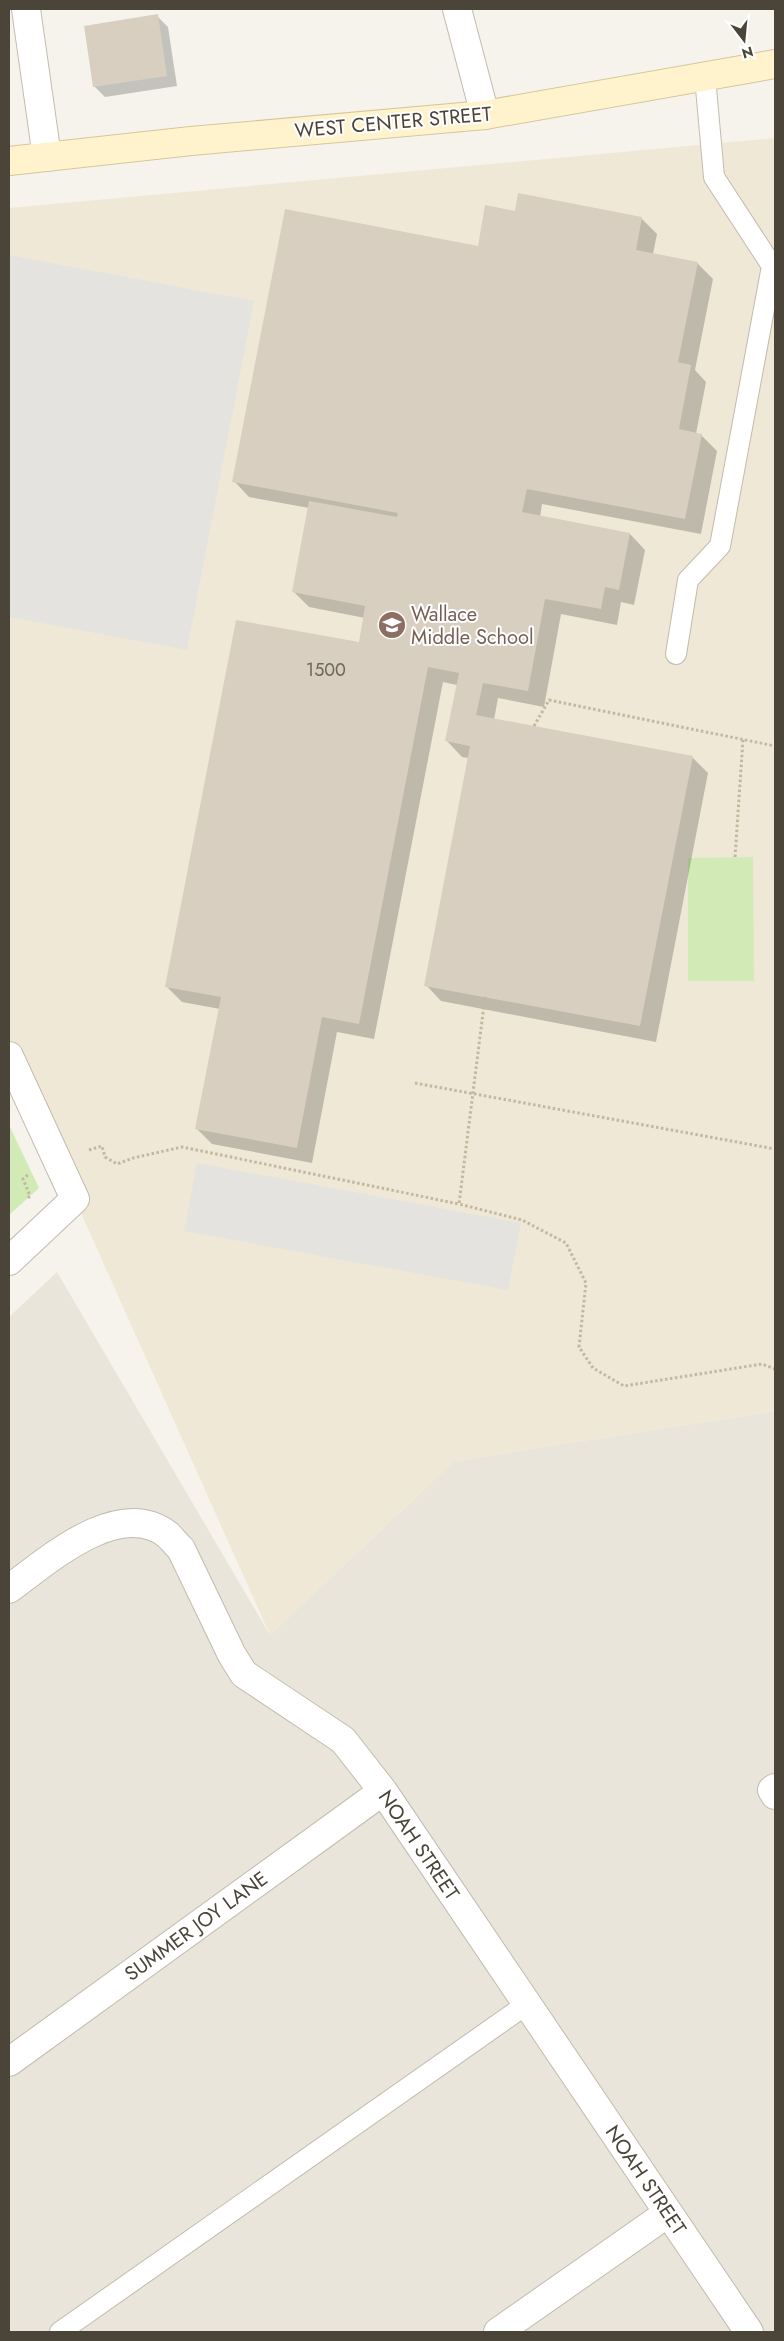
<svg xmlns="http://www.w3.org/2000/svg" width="784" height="2341" font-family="Jost,sans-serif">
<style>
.residential{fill:#eae5da}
.education{fill:#efe8d6}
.green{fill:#d2eab5}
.parking{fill:#e5e3e0}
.shadow{fill:#0003}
.building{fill:#d8cfc1}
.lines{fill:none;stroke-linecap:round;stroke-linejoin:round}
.lane-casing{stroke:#c2bbae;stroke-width:22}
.street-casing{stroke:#c2bbae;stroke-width:30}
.secondary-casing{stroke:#d6c79b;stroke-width:30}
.path{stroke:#c4b79f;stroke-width:3;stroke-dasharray:2.5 2.5;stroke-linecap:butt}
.lane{stroke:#fff;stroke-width:20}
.street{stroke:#fff;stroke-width:28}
.secondary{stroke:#fff3cd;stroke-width:28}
.labels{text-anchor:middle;stroke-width:4;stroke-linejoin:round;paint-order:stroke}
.number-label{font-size:18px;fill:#6e675b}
.street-label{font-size:20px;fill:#4b4439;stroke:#fff}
.education-label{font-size:20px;fill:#785e54;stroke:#fff;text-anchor:start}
</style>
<rect width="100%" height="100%" fill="#f6f3ec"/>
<path class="residential" d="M 57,1272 L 270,1635 L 454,1461 L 775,1411 L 775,2332 L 9,2332 L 9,1317 Z"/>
<path class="education" d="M 775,138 L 775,1411 L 454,1461 L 270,1635 L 85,1222 L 9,1043 L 9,208 Z"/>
<path class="green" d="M 753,857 L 754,981 L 688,981 L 688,858 Z
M 9,1125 L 39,1188 L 9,1215 Z"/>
<path class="parking" d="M 9,255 L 254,301 L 187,650 L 9,617 Z
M 197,1163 L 521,1223 L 508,1290 L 184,1231 Z"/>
<path class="shadow" d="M 157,16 L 168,27 L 177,86 L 105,97 L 94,86 Z
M 516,213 L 641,218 L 657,234 L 653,254 L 697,263 L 713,279 L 695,370 L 706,382 L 696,434 L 701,435 L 717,451 L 701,534 L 542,504 L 540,517 L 630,534 L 645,550 L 634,605 L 621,602 L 617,625 L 561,614 L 544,707 L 498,698 L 494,720 L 692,757 L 708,773 L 656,1042 L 441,1001 L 426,985 L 469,758 L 462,757 L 447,741 L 457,685 L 443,682 L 374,1039 L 337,1032 L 312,1163 L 212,1144 L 196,1128 L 220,1009 L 182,1002 L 166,986 L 360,644 L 365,618 L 309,607 L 293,591 L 309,508 L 249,497 L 234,481 Z"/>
<path class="building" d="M 158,14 L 167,76 L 93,87 L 84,26 Z
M 518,193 L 642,217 L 636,250 L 698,262 L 678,362 L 691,365 L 679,429 L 702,434 L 685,519 L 527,489 L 522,512 L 630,533 L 619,590 L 605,587 L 601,609 L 545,599 L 528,691 L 483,683 L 476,715 L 693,756 L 640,1026 L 424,986 L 470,746 L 445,741 L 459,673 L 428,667 L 359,1024 L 322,1017 L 297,1148 L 195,1129 L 221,997 L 165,987 L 236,620 L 359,642 L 365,606 L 292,592 L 309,501 L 397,517 L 398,513 L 232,482 L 285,209 L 478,246 L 485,205 L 515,211 Z"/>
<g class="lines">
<defs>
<path id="lane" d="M 676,654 L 688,580 L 720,546 L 772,266 L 714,177 L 705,77
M 60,2332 L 527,2004"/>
<path id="street" d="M 26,9 L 47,157
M 457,9 L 485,115
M 9,1056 L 75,1199 L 9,1261
M 9,1589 C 46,1562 119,1496 168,1535 C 172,1539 176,1544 181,1549 L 232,1655 L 244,1674 L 343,1740 L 383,1791 L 749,2332
M 775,1788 L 772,1790 L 775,1795
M 9,2062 L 383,1791
M 498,2332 L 668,2213"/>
<path id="secondary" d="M 9,161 L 191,141 L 485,115 L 775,64"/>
</defs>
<use href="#lane" class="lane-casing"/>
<use href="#street" class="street-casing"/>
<use href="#secondary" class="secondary-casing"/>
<path class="path" d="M 534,726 L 549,700 L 775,746
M 735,857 L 743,740
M 485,997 L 459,1204 L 522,1220 L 566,1243 L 586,1283 L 579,1347 L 593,1368 L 624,1386 L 762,1364 L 775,1369
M 415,1083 L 775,1149
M 89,1150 L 102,1146 L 105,1157 L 117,1164 L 133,1158 L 182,1147 L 459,1204
M 28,1198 L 30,1196 L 23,1179 L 29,1174"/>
<use href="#lane" class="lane"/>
<use href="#street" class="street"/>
<use href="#secondary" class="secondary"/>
</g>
<defs>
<symbol id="school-disc" viewBox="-11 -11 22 22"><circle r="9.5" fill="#8d6e63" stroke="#fff"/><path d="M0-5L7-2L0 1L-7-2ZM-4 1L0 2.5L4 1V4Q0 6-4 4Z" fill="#fff"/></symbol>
</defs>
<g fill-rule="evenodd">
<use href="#school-disc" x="376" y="609" width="32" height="32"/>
</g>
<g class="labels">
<g class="number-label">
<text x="326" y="676">1500</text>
</g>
<g class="street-label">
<text transform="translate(393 122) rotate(-5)" y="7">WEST CENTER STREET</text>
<text transform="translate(419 1845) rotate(56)" y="7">NOAH STREET</text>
<text transform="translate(196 1926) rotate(-36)" y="7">SUMMER JOY LANE</text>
<text transform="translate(646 2180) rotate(56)" y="7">NOAH STREET</text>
</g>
<g class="education-label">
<text x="411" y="621">Wallace<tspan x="411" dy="23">Middle School</tspan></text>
</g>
</g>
<rect width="784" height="2341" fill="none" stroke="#4b4439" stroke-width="20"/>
<g transform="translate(744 40) rotate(164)" stroke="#ffffff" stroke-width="4" paint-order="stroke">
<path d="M0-4L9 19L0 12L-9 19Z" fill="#4b4439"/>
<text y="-8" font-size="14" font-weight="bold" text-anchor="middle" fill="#4b4439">N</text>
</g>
</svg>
